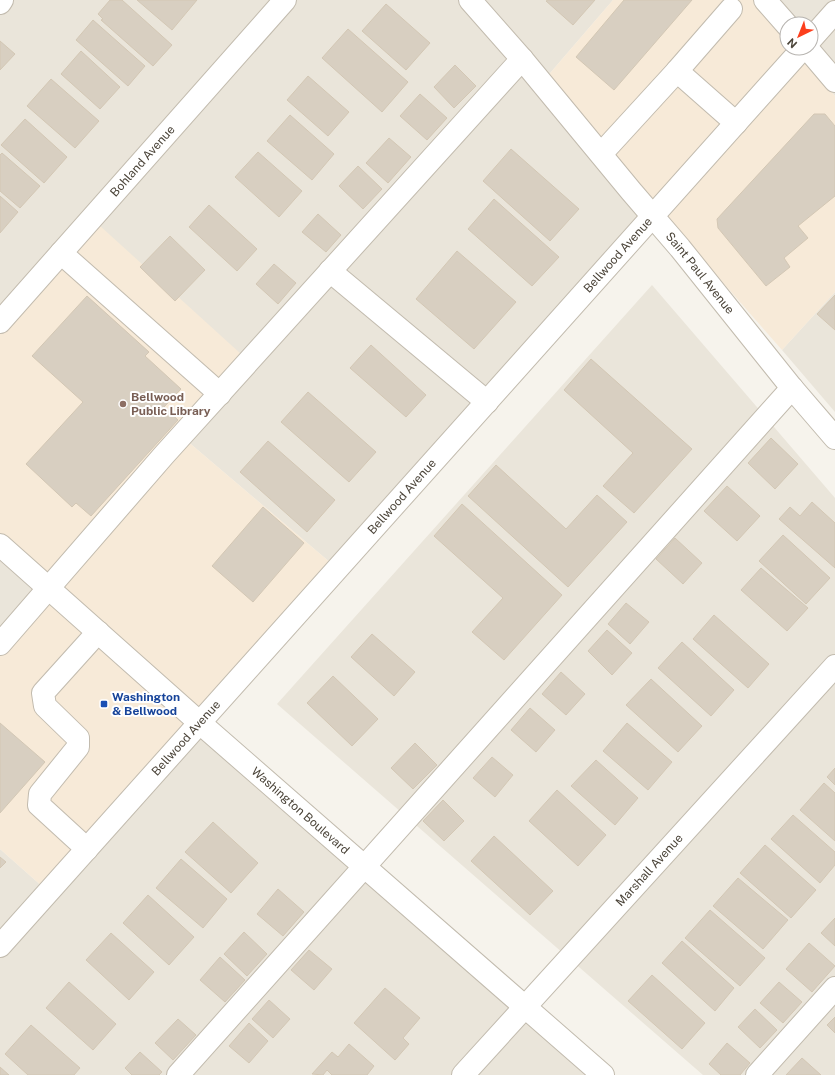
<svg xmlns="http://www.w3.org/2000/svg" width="835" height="1075" font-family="'Public Sans',sans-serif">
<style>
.residential{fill:#eae5da}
.commercial{fill:#f7ead8}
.building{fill:#d8cfc1;stroke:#d3c7b4}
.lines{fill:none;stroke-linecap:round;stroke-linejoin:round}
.minor-casing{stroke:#c2bbae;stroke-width:24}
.minor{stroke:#fff;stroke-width:22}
.education-dot{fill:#8d6e63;stroke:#fff;stroke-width:1.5}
.transit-dot{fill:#1a4fb4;stroke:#fff;stroke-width:1.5}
.labels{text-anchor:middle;stroke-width:4;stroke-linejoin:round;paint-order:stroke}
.street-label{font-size:12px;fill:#4b4439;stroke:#fff}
.education-label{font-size:12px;font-weight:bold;fill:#785e54;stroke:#fff;text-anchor:start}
.transit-label{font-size:12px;font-weight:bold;fill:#164399;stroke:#fff;text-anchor:start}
</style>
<rect width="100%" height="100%" fill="#f6f3ec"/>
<path class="residential" d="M 0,0 L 460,0 L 643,214 L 332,564 L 186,440 L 0,315 Z
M 477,0 L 613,0 L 545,79 Z
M 754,0 L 835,0 L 835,96 L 795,48 L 811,24 L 787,24 L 787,39 Z
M 652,285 L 835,498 L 835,1075 L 703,1075 L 277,704 Z
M 835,292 L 835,412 L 782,350 Z
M 0,551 L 49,594 L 0,649 Z
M 200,733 L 593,1075 L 0,1075 L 0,957 Z
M 0,849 L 44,888 L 0,937 Z"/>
<path class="commercial" d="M 613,0 L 754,0 L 787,39 L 787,48 L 795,48 L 835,96 L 835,292 L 782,350 L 545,79 Z
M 88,215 L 252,364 L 186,440 L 332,564 L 199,716 L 0,538 L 0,315 Z
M 49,594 L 192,722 L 44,888 L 0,849 L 0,649 Z"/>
<path class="building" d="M 110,0 L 122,0 L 172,45 L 153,66 L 101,20 L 103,19 L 98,14 Z
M 137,0 L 197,0 L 172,30 Z
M 548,0 L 595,0 L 573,25 L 546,1 Z
M 624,0 L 692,0 L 614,90 L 576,57 Z
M 386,4 L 430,43 L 406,70 L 362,31 Z
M 93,20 L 145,66 L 128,86 L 76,40 Z
M 348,29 L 408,82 L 382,112 L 322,58 Z
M 0,41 L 15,54 L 0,70 Z
M 81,51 L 120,87 L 100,109 L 61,74 Z
M 455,65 L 476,86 L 454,108 L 434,87 Z
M 308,76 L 349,112 L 328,136 L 287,100 Z
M 51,79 L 99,121 L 75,148 L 27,106 Z
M 420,94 L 447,118 L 427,140 L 400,116 Z
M 814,114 L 825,114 L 835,126 L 835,196 L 798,226 L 808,238 L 784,258 L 790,267 L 766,286 L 718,228 L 717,219 Z
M 290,115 L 334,154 L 312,180 L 267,141 Z
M 25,119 L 67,157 L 44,183 L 1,145 Z
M 389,138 L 411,157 L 388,183 L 366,163 Z
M 511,149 L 579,209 L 550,241 L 483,181 Z
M 258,152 L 302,191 L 279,217 L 235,177 Z
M 2,153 L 40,186 L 20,208 L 0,191 L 0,155 Z
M 358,166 L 382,189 L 363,209 L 339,186 Z
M 0,196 L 18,212 L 0,233 Z
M 494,199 L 559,257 L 532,286 L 468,229 Z
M 209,205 L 257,249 L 237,271 L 189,227 Z
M 318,214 L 341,235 L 326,252 L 302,232 Z
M 170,236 L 205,270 L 175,301 L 140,267 Z
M 457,251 L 516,302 L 474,349 L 416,299 Z
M 274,264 L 296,283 L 278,304 L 256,284 Z
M 835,295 L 835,330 L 817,314 Z
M 87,296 L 149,352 L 145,356 L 181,389 L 164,407 L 178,420 L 91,516 L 76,503 L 72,507 L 26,464 L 83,402 L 32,356 Z
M 371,345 L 426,395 L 406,417 L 350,368 Z
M 591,359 L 692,449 L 634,513 L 603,486 L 633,453 L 564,390 Z
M 308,392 L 376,452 L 349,482 L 281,422 Z
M 771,438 L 798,464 L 775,489 L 748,463 Z
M 268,441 L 335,500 L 307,532 L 240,472 Z
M 496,465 L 566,529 L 597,495 L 627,522 L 568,587 L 468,496 Z
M 727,486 L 760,516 L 737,541 L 704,511 Z
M 812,502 L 835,523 L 835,568 L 779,519 L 790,507 L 800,516 Z
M 462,504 L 562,595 L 504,660 L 472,632 L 503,598 L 434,536 Z
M 263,507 L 304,543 L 253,602 L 212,566 Z
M 783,535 L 830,578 L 806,604 L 759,561 Z
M 675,538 L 702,563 L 683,584 L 656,559 Z
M 761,568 L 808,608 L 787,631 L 741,590 Z
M 626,603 L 649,622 L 630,644 L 608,624 Z
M 714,615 L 769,664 L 748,688 L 693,639 Z
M 607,630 L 632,653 L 612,675 L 588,651 Z
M 372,634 L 415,672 L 394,696 L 351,657 Z
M 682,642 L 734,690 L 711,716 L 658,668 Z
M 561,672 L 585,694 L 566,715 L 542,694 Z
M 333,676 L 378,719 L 352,746 L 307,703 Z
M 651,679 L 702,726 L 678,752 L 626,705 Z
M 530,708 L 555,730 L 536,752 L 511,730 Z
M 0,723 L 45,762 L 0,813 Z
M 627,723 L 672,762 L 648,790 L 603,751 Z
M 415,743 L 437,765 L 413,789 L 391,768 Z
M 492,757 L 513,775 L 495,797 L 473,778 Z
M 596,760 L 638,798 L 615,825 L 571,786 Z
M 835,768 L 835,785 L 827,777 Z
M 824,783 L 835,793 L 835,841 L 800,810 Z
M 557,790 L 606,835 L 578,866 L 529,821 Z
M 443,800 L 464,821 L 444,841 L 423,821 Z
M 793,815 L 835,852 L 835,865 L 820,883 L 771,839 Z
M 213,822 L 258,863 L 231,893 L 185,852 Z
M 494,836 L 553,891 L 530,915 L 471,861 Z
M 765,845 L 816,890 L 791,918 L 740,873 Z
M 0,857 L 6,862 L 0,868 Z
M 181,859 L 227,899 L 203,928 L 156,888 Z
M 738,878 L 788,920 L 763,949 L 713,906 Z
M 278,889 L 304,912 L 283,936 L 257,914 Z
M 148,895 L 194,937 L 169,965 L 123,923 Z
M 710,910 L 765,958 L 740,986 L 685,938 Z
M 835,918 L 835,946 L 821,933 Z
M 244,932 L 267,954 L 247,976 L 224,954 Z
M 111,933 L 154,972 L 129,1000 L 86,960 Z
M 682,941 L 734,988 L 715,1011 L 662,963 Z
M 809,943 L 835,966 L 812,992 L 786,969 Z
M 309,950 L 332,969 L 314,990 L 291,970 Z
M 220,957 L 245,980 L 225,1002 L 200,980 Z
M 652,975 L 705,1023 L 682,1049 L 628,1001 Z
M 69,982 L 116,1024 L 93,1050 L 46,1008 Z
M 779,982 L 802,1002 L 783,1023 L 760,1003 Z
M 385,988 L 420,1018 L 403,1038 L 409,1044 L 395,1060 L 354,1023 Z
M 269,1000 L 290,1019 L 273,1038 L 252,1019 Z
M 755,1009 L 777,1030 L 760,1048 L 738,1027 Z
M 835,1017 L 835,1033 L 827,1025 Z
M 178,1019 L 196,1035 L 173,1060 L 155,1043 Z
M 249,1023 L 268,1041 L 249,1063 L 229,1046 Z
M 31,1025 L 80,1068 L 74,1075 L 28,1075 L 5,1054 Z
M 727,1043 L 750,1063 L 740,1075 L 721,1075 L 709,1064 Z
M 349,1044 L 374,1066 L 367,1075 L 332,1075 L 327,1070 L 323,1075 L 312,1074 L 332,1052 L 338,1057 Z
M 140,1052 L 162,1072 L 159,1075 L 132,1075 L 125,1068 Z
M 802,1058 L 821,1075 L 786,1075 Z
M 0,1067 L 9,1075 L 0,1075 Z"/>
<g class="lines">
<defs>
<g id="minor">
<path id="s1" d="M 470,0 L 522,59 L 631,191 L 680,248 L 792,388 L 835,438"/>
<path d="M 765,0 L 787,25"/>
<path d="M 0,3 L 2,0"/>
<path d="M 811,39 L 835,12"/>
<path d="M 807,48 L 835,81"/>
<path d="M 677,71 L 731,9"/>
<path d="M 601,154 L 677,71 L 736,123"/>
<path d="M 61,253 L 220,394"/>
<path d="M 330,271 L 487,402"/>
<path id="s2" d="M 0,322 L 285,0"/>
<path id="s3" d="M 0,545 L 200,723 L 603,1075"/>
<path d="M 0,644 L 164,455 L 522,59"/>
<path d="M 87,849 L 39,805 L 40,794 L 78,747 L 78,738 L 45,706 L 43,693 L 98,632"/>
<path id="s4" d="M 0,946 L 803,48"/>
<path d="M 178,1075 L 792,388"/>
<path id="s5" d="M 463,1075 L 835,666"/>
<path d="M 757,1075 L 835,988"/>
</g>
</defs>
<use href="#minor" class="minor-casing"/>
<use href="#minor" class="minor"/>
</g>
<circle class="education-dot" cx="123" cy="404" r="4"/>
<rect class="transit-dot" x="100" y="700" width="8" height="8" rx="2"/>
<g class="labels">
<g class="street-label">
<text dy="4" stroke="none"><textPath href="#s2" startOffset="215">Bohland Avenue</textPath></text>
<text dy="4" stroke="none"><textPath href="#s4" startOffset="927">Bellwood Avenue</textPath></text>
<text dy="4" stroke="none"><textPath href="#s1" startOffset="357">Saint Paul Avenue</textPath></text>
<text dy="4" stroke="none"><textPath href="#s4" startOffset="603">Bellwood Avenue</textPath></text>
<text dy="4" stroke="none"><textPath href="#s4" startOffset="279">Bellwood Avenue</textPath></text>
<text dy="4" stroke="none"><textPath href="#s3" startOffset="401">Washington Boulevard</textPath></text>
<text dy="4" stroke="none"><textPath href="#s5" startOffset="277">Marshall Avenue</textPath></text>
</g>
<g class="education-label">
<text x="131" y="401">Bellwood<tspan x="131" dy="14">Public Library</tspan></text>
</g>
<g class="transit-label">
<text x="112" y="701">Washington<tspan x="112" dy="14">&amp; Bellwood</tspan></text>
</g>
</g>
<g transform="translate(799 36) rotate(223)"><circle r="19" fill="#ffffff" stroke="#b7b4b0"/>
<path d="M0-3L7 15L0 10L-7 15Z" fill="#fc3f1d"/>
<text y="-6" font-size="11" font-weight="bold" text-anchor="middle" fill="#4b4439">N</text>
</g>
</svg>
